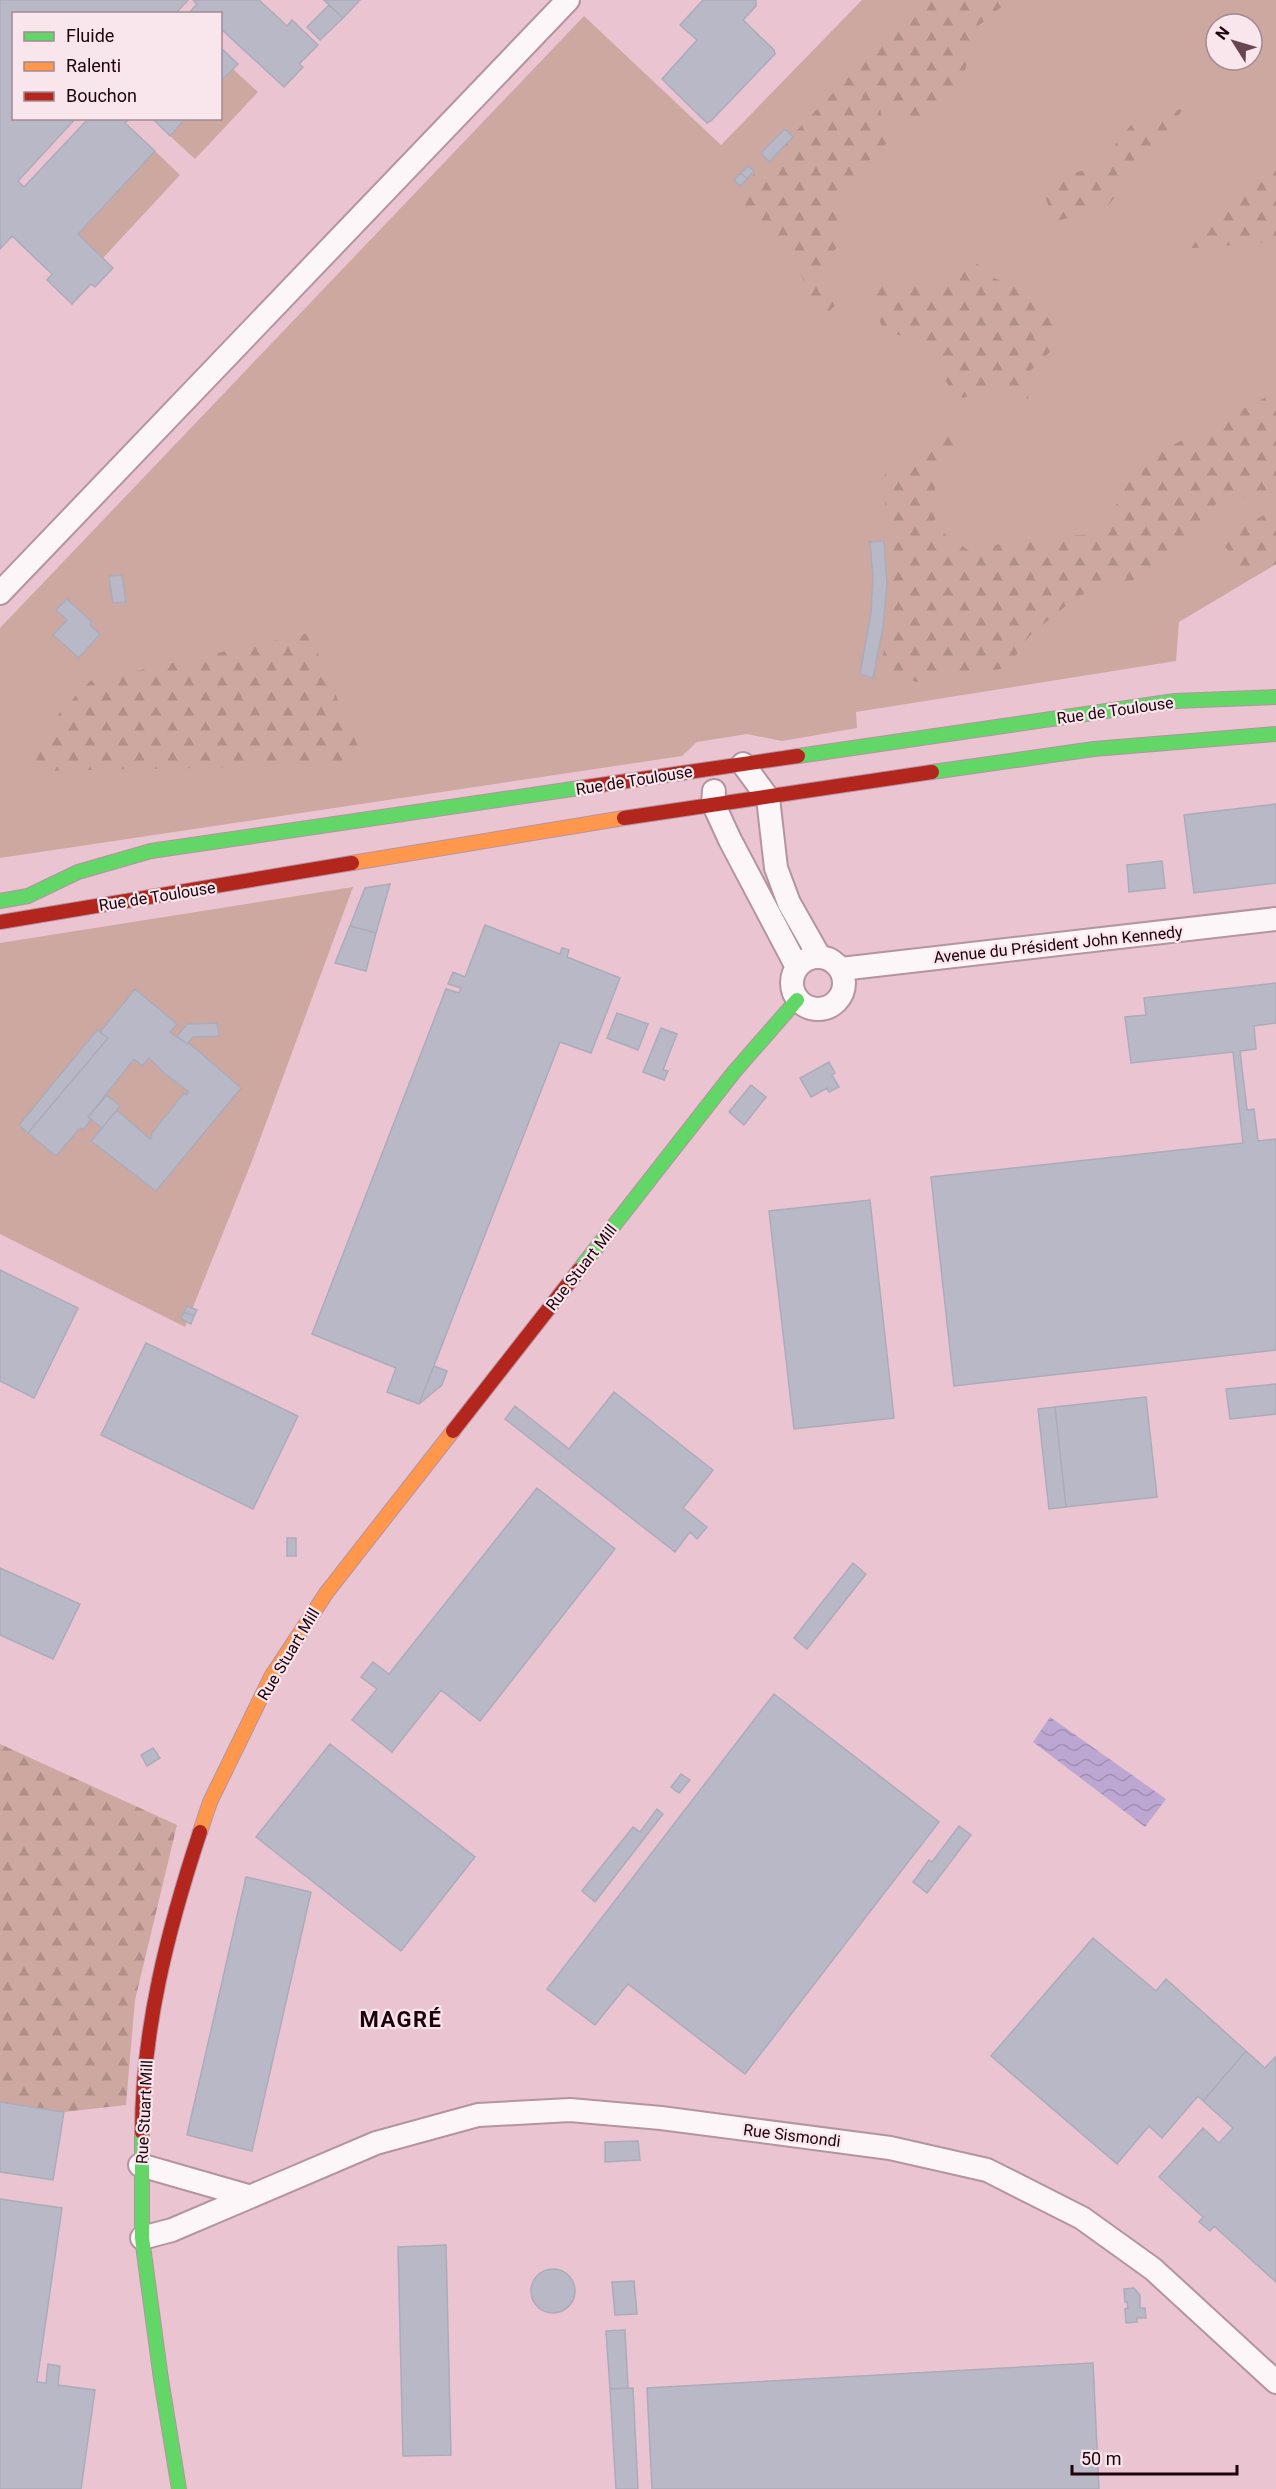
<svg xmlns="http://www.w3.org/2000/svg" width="1276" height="2489" font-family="Roboto,sans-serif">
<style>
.grass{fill:#cda8a0;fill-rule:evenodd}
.forest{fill:url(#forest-firs)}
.water{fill:url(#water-waves)}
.building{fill:#b9b8c7;stroke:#acabba;stroke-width:1.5}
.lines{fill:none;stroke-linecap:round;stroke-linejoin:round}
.street-casing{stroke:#b494a0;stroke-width:26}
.fast-casing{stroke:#b494a0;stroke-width:16}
.slow-casing{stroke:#b494a0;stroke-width:16}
.jam-casing{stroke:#b494a0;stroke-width:16}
.street{stroke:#fcf6f8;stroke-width:22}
.fast{stroke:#63d668;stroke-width:14}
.slow{stroke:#ff974d;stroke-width:14}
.jam{stroke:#b3261e;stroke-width:14}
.labels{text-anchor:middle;stroke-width:4.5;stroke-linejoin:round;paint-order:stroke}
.street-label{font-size:16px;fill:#1d020d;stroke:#f9e6ec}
.district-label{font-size:22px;font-weight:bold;letter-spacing:1.5px;fill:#1d020d;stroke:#f9e6ec}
</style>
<defs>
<pattern id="forest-firs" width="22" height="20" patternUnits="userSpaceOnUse" patternTransform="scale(1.5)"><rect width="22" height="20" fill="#cda8a0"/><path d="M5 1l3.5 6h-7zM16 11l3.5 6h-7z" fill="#b08f89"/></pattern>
<pattern id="water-waves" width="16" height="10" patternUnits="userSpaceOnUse" patternTransform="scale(1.5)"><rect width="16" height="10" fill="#bca7d2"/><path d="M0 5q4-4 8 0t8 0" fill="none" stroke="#a18eb3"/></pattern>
</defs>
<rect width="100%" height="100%" fill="#eac4d1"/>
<path class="grass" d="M 862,0 L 1276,0 L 1276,564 L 1179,622 L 1176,661 L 856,712 L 857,728 L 782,741 L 747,734 L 697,742 L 682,756 L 0,858 L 0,628 L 584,16 L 721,145 ZM 1216,24 L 1252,24 L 1252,60 L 1216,60 Z
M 233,69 L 258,92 L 195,159 L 170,136 L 186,119 L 220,118 L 221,82 Z
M 155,151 L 180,175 L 103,258 L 78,234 Z
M 353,887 L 252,1161 L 185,1327 L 0,1234 L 0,943 Z"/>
<path class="forest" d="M 923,0 L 1010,0 L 973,30 L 964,77 L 926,127 L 877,93 L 887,143 L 841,188 L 844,239 L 822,265 L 835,305 L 822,320 L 797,266 L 735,194 Z
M 1184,108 L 1108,206 L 1054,222 L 1040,181 L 1097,167 L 1131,125 Z
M 1276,164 L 1276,242 L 1168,250 L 1215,216 Z
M 969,257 L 994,278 L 1052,303 L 1057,345 L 1031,370 L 1028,399 L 985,388 L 963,398 L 950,388 L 922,341 L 883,331 L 869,285 L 937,281 Z
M 1276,392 L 1276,478 L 1263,495 L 1219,501 L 1151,575 L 1078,596 L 1031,634 L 1007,668 L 916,682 L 881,665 L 891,614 L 892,535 L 880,478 L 949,433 L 963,440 L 935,478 L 935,527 L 971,552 L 1023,537 L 1103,534 L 1134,465 Z
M 1276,509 L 1276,564 L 1247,581 L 1220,538 Z
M 309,633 L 366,765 L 31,771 L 56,717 L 90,681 Z
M 0,1744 L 177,1825 L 135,2000 L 126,2105 L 64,2112 L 0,2102 Z"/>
<path class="water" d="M 1050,1717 L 1166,1799 L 1145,1827 L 1033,1742 Z"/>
<path class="building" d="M 0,0 L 188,0 L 175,14 L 14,14 L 14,118 L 76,118 L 18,181 L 24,187 L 89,118 L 129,118 L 125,123 L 155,151 L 78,234 L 113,268 L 95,287 L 91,284 L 72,304 L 47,280 L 52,274 L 12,236 L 0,249 Z
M 193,0 L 259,0 L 287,26 L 292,20 L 318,45 L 299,64 L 303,67 L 284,87 L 220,28 L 220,14 L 188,14 L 197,4 Z
M 324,0 L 360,0 L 343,18 Z
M 703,0 L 756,0 L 756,6 L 743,20 L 774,50 L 775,54 L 711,121 L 707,123 L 662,79 L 697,40 L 680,25 Z
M 329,5 L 343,18 L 320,40 L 307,27 Z
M 220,47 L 238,64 L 220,82 Z
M 152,118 L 186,118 L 170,136 Z
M 785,129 L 793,137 L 769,162 L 761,153 Z
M 748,166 L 754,171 L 747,179 L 741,173 Z
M 741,173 L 747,179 L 740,186 L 734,180 Z
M 884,541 L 887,584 L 883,627 L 873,678 L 860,674 L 871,613 L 873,578 L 870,542 Z
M 122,575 L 126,602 L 113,603 L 109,576 Z
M 67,599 L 92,622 L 90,625 L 100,634 L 79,658 L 53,635 L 67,620 L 56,610 Z
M 1276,804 L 1276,883 L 1194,893 L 1184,815 Z
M 1162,861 L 1165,888 L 1129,892 L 1127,865 Z
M 390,884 L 376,933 L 350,926 L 365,888 Z
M 485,925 L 560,954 L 562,948 L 569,950 L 567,957 L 620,978 L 591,1053 L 560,1042 L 419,1404 L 387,1392 L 396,1368 L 312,1334 L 446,989 L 459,993 L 461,988 L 448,984 L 453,972 L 465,977 Z
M 350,926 L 376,933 L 366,971 L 335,963 Z
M 1276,983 L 1276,1023 L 1254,1026 L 1256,1049 L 1240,1051 L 1247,1110 L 1254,1109 L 1258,1141 L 1276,1139 L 1276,1350 L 954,1386 L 931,1177 L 1243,1143 L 1233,1052 L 1131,1063 L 1125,1017 L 1146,1015 L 1144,998 Z
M 135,989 L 177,1024 L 170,1032 L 187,1044 L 189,1043 L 241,1088 L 156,1191 L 91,1141 L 117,1110 L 150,1139 L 152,1136 L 151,1134 L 184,1093 L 186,1095 L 189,1092 L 164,1073 L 149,1058 L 142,1066 L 134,1059 L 88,1117 L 91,1120 L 83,1130 L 80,1128 L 56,1156 L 28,1133 L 108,1038 L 100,1032 Z
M 617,1013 L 648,1024 L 638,1050 L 607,1038 Z
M 217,1023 L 219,1036 L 193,1037 L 187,1044 L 177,1036 L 187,1024 Z
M 661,1028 L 677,1034 L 663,1070 L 668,1071 L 664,1080 L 643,1072 Z
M 97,1030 L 108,1038 L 28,1133 L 19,1125 Z
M 829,1062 L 835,1073 L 832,1075 L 839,1087 L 829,1092 L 827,1088 L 811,1097 L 800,1078 Z
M 751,1085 L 766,1097 L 744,1125 L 729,1112 Z
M 107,1095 L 120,1106 L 102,1128 L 88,1117 Z
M 870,1200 L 894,1418 L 794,1429 L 769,1211 Z
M 0,1270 L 78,1308 L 34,1398 L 0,1381 Z
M 187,1306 L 197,1310 L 194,1316 L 184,1312 Z
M 184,1312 L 194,1316 L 191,1324 L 181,1319 Z
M 146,1343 L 298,1416 L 253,1509 L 101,1435 Z
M 434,1366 L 447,1371 L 442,1385 L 419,1404 Z
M 1276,1384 L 1276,1414 L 1230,1419 L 1226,1389 Z
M 614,1392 L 713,1470 L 683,1508 L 707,1527 L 697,1539 L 690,1532 L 675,1552 L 505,1419 L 515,1406 L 569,1449 Z
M 1146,1397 L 1157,1497 L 1066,1507 L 1055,1407 Z
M 1055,1407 L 1066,1507 L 1049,1509 L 1038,1409 Z
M 537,1488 L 615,1549 L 480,1721 L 441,1690 L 392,1752 L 352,1720 L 377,1689 L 361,1677 L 373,1662 L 389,1674 Z
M 287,1538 L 296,1538 L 296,1556 L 287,1556 Z
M 853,1563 L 866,1574 L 807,1649 L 794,1638 Z
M 0,1568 L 80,1604 L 53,1659 L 0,1635 Z
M 774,1694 L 939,1822 L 745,2074 L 628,1984 L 595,2025 L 547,1989 Z
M 330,1744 L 475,1857 L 401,1951 L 256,1837 Z
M 153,1748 L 160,1758 L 147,1766 L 141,1755 Z
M 681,1774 L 690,1780 L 679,1793 L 671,1787 Z
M 657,1809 L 663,1814 L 595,1902 L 582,1891 L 633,1827 L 640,1832 Z
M 959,1826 L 971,1835 L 927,1893 L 913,1882 L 929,1860 L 932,1862 Z
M 246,1877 L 311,1892 L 252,2151 L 187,2135 Z
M 1093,1938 L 1156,1991 L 1166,1979 L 1246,2051 L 1203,2101 L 1198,2096 L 1162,2138 L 1149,2126 L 1117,2164 L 991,2056 Z
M 1246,2051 L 1265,2068 L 1275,2057 L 1276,2058 L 1276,2282 L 1214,2226 L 1210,2231 L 1199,2222 L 1203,2217 L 1159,2177 L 1203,2128 L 1219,2143 L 1233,2128 L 1203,2101 Z
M 0,2102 L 64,2112 L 53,2180 L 0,2172 Z
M 638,2141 L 640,2160 L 605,2162 L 605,2142 Z
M 0,2199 L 62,2208 L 37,2382 L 46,2383 L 48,2364 L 60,2366 L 58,2385 L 95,2390 L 81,2489 L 0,2489 Z
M 446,2245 L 451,2455 L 403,2456 L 398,2247 Z
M531 2291a22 22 0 1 1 44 0a22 22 0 1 1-44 0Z
M 634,2281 L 637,2314 L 615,2315 L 612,2282 Z
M 1134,2288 L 1140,2295 L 1140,2308 L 1145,2308 L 1146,2318 L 1137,2318 L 1137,2322 L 1126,2323 L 1125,2309 L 1128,2308 L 1127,2302 L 1125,2302 L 1124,2289 Z
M 625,2330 L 628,2388 L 610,2389 L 606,2331 Z
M 1093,2363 L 1099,2489 L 652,2489 L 647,2388 Z
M 633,2388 L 638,2489 L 616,2489 L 610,2389 Z"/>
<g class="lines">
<defs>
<path id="street" d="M 0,593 L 568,0
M 743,764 L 768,798 L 776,868 L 789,903 L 819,956
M 714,791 L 713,803 L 730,840 L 797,967
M792 983a26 26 0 1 1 52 0a26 26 0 1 1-52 0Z
M 841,969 L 1276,919
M 140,2165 L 248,2196
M 142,2238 L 172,2230 L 376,2143 L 478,2115 L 570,2110 L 661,2118 L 890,2148 L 987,2170 L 1082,2218 L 1153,2269 L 1276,2382"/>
<path id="fast" d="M 798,756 L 1175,701 L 1276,697
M 932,772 L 1094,749 L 1276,734
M 0,901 L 28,896 L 78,872 L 151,851 L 586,787
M 579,1270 L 734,1072 L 797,1000
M 142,2132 L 142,2238 L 161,2379 L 179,2489"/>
<path id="slow" d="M 352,863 L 624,818
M 200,1832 L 210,1802 L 271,1677 L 327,1592 L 453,1431"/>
<path id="jam" d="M 586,787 L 798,756
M 624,818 L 932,772
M 0,922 L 352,863
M 453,1431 L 579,1270
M 142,2132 C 142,2030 168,1929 200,1832"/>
</defs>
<use href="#street" class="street-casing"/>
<use href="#fast" class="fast-casing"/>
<use href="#slow" class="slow-casing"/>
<use href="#jam" class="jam-casing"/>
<use href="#street" class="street"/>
<use href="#fast" class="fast"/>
<use href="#slow" class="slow"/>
<use href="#jam" class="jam"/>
</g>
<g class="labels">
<g class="street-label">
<text transform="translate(1115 710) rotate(-8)" y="6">Rue de Toulouse</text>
<text transform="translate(634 780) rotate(-9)" y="6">Rue de Toulouse</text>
<text transform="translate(157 896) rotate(-9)" y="6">Rue de Toulouse</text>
<text transform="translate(1058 944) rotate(-6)" y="6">Avenue du Président John Kennedy</text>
<text transform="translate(581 1267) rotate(-52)" y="6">Rue Stuart Mill</text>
<text transform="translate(288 1654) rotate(-59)" y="6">Rue Stuart Mill</text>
<text transform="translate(144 2112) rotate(-87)" y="6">Rue Stuart Mill</text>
<text transform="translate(792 2135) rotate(7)" y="6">Rue Sismondi</text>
</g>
<g class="district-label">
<text x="401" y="2027">MAGRÉ</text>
</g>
</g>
<rect x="12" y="12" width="210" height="108" fill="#f9e6ec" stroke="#a18b93" stroke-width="1.5"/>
<rect x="24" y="32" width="30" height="9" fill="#63d668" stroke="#a18b93" stroke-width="1.5"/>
<text x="66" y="42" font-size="18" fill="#1d020d">Fluide</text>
<rect x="24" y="62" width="30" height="9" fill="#ff974d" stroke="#a18b93" stroke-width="1.5"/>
<text x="66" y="72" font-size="18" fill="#1d020d">Ralenti</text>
<rect x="24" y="92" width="30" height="9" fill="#b3261e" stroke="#a18b93" stroke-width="1.5"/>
<text x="66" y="102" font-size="18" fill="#1d020d">Bouchon</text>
<g transform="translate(1234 42) rotate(307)"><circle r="28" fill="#f9e6ec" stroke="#a18b93" stroke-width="1.5"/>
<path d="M0-4.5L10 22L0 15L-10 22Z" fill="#654652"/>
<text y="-9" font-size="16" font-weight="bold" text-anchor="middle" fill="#1d020d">N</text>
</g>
<path d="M1072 2465v9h165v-9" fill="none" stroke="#1d020d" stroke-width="3"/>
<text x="1081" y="2465" font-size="18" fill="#1d020d" stroke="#f9e6ec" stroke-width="4.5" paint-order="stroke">50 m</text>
</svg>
